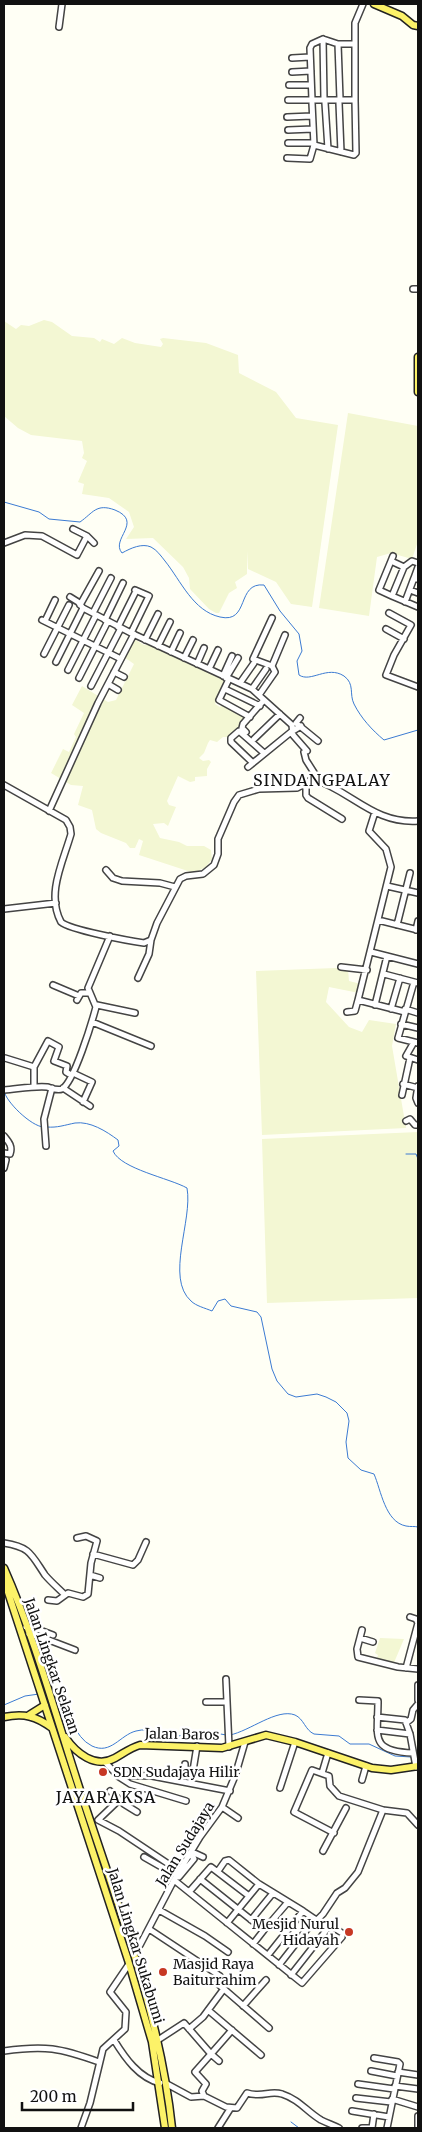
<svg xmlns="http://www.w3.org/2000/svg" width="422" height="2132" font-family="Merriweather,serif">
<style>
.farmland{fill:#f3f7d3}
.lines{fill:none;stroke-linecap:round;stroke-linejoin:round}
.stream{stroke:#3c7bd2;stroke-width:1}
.minor-casing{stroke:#444;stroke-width:8}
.major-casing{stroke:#222;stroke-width:9}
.minor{stroke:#fff;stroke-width:5}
.major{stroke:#fcf268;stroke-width:6}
.poi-dot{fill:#c73823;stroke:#fff;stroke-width:2}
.labels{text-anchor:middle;stroke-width:5;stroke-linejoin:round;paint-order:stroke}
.street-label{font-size:14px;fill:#111;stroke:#fff}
.poi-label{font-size:14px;fill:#111;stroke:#fff;text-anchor:start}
.quarter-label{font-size:16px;letter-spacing:1px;fill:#111;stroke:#fff}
</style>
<rect width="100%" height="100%" fill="#fffff5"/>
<path class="farmland" d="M 44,320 L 52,322 L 72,336 L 94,338 L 100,342 L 102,339 L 114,344 L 122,338 L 135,343 L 161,347 L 163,344 L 160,339 L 163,338 L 206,343 L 238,355 L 239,373 L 276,392 L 296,418 L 338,425 L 312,607 L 291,604 L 276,582 L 248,569 L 247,551 L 247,574 L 235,582 L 237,588 L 229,593 L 219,613 L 216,613 L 209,609 L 190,589 L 189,578 L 183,567 L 153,538 L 126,539 L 134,527 L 129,512 L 109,498 L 82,494 L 84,484 L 78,482 L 87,461 L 82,458 L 84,453 L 82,441 L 31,435 L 18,428 L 4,416 L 4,321 L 16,329 L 21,325 L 29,326 Z
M 348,413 L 418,426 L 418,541 L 412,559 L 391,553 L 377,557 L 369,616 L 319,608 Z
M 134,639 L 144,645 L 149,645 L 184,660 L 226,680 L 215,704 L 220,707 L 222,705 L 247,717 L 230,737 L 223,737 L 217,742 L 210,740 L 208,743 L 204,753 L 199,758 L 203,761 L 209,760 L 211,762 L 207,769 L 207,776 L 195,777 L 195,781 L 190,782 L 178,776 L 167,801 L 169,805 L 176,807 L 168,826 L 164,823 L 153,824 L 160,838 L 179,842 L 187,846 L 204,846 L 211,850 L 212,859 L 206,867 L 194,873 L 139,855 L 143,841 L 139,839 L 135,848 L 130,848 L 126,843 L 101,833 L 96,829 L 92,810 L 78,805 L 83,786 L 71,785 L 51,773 L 63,749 L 69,752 L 76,737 L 74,734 L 84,713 L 72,705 L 82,686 L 108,702 L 116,700 L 134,664 L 124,657 Z
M 336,968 L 348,969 L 349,981 L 361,984 L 359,993 L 329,987 L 326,1002 L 349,1027 L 362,1032 L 369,1020 L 396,1024 L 392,1046 L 406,1128 L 262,1135 L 256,971 Z
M 418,1132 L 418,1298 L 267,1303 L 262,1139 Z
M 380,1638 L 404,1639 L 393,1665 L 376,1661 L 378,1655 L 375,1653 Z"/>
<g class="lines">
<path class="stream" d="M 4,502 L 39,512 L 49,519 L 80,522 C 93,513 96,503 115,510 C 144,522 110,539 122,553 C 131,548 142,543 151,547 C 157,550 161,556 165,561 C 181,581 193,611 220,617 C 250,624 236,582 264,585 L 280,611 L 299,634 L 302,651 L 297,661 L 299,675 C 311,683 327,665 344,676 C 355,684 349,694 354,704 C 361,718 372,730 384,740 L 418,730
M 4,1091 C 6,1102 31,1126 43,1127
M 47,1127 C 57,1128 65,1125 75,1123 C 90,1121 106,1131 118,1140 L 119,1146 L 113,1151 C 121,1169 169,1178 187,1188 C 193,1220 165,1278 191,1301 C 196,1306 205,1308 212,1311 L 218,1301 L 225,1299 L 231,1306 L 257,1312 L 261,1317 L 272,1369 L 277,1381 L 288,1394 L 296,1397 L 317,1394 L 326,1397 L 336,1402 L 347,1413 L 349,1421 L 346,1442 L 348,1458 L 361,1470 L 374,1474 C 381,1490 385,1522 406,1526 C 411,1527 414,1526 418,1527
M 406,1154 L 416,1154 L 418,1159
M 54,1699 C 71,1710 73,1737 92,1746 C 111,1755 120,1735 136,1731 C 151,1727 160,1735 174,1736 C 184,1737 193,1731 204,1731 C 212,1731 218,1734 226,1735
M 4,1705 L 25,1696 L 39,1694
M 230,1735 C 250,1731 277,1708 295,1715 C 304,1719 305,1730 314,1734 L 339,1736 L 350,1744 L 369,1744 L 395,1756 L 411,1757
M 291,2122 L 299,2128"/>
<defs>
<path id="minor" d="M 59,27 L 62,4
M 292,58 L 310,57
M 292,72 L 311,71
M 289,85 L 311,85
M 324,99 L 323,39 L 338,44
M 340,99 L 338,44 L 354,44
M 288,100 L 355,100 L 355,23 L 363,4
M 312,100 L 310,48 L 312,44 L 323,39
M 312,103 L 314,145 L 354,155 L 356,153 L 355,100
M 325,103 L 328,149
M 339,103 L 341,152
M 287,117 L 312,116
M 288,130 L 313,129
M 288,143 L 313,143
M 287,158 L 310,159 L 314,145
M 413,289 L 418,289
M 73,529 L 87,536
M 4,543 L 25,535 L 42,536 L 77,555 L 87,536 L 94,543
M 393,556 L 391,561 L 404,567
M 391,561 L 379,590 L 392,596
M 418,563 L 412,561 L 404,567 L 392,596 L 418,607
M 414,578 L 418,567
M 410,590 L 418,593
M 70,597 L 78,602 L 83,608 L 131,633 L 252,689 L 292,725 L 293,735 L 307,751 L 304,752 L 306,760 L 320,782
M 405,602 L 414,578 L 418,579
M 80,605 L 99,571
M 93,613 L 111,578
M 389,613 L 411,625 L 394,655 L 386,675 L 418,687
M 42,620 L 121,659
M 105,620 L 123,583
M 45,621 L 55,600
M 118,627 L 136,591
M 386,629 L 404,639
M 131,633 L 149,596 L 135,590
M 145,640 L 158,614
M 158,646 L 170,622
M 171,652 L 180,633
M 44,654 L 69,605
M 184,658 L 193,640
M 56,662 L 83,608
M 197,664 L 204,648
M 272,666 L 285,635
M 209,669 L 218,650
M 68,670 L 96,615
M 114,672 L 124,677
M 223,676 L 232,656
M 79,678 L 108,621
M 226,678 L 238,658
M 229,679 L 219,700 L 250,717
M 240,683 L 254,663
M 108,684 L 118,690
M 91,686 L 121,628
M 225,689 L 260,706
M 252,689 L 266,669
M 259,695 L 275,672 L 272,666 L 253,659 L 272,618
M 300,718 L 296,723 L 318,741
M 246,732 L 242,728 L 243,724 L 264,700
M 254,739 L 280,714
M 253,763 L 231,742 L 231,738 L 239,731 L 264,753
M 248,767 L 291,732 L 301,726
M 306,783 L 306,795 L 308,798 L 342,819
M 4,785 L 66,820 L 70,827 L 71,834 C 63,862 46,894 61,922 C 70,930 130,941 144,943 L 151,940 L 157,923 L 180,879 L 186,876 L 203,874 L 214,865 L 218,854 L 218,839 L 234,802 L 239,795 L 259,789 L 297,788 L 313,779 C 352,791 373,824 418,821
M 49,811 L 98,703 L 134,634
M 375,812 L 369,831 L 386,849 L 391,867 L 358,1000 L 405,1012
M 106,870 L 113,878 L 122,881 L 160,883 L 175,887
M 387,886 L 418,893
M 4,909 L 56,903
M 378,920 L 418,930
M 397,925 L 410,873
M 416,930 L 418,921
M 371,952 L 418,964
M 341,967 L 367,970
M 384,974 L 418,983
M 138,978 L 149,954 L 151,940
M 414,982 L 398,1038 L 418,1043
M 53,985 L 79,996
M 77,1000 L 81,993 L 89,993
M 97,1005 L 135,1013
M 375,1005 L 387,956
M 391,1009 L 400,978
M 405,1009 L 418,1013
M 347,1012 L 355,1011 L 358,1000
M 92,1022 L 151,1046
M 401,1024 L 418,1028
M 414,1042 L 406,1056 L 418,1060
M 5,1058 L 34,1067 L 34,1087
M 34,1067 L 48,1041 L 59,1047 L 54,1061 L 67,1066 L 66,1072 L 71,1075
M 73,1073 L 92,1082 L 83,1102
M 403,1084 L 418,1088
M 418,1086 L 416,1098 L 418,1103
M 63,1088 L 90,1106
M 4,1090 C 18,1089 32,1086 47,1087 C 51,1088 57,1091 62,1089 C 74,1082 92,1022 96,1007 L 88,988 L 110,936
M 402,1095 L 410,1058
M 406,1121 L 410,1119 L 415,1125 L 418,1125
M 4,1136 C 8,1141 13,1146 10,1154 L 4,1153
M 46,1146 L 44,1119 L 52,1088
M 4,1168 L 6,1160
M 4,1543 C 30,1547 31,1554 45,1575 C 51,1582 58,1588 65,1595
M 93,1554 L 133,1565 L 138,1560 L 146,1542
M 90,1575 L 100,1578
M 48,1600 L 57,1601 L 68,1593 L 83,1597 L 88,1594 L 91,1563 L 97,1541 L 86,1536 L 77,1538
M 410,1617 L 416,1619 L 418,1623
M 26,1627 L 37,1629 L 53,1635
M 362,1630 L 357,1649 L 358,1657 L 398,1667 L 418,1669
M 29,1634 L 41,1637 L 75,1650
M 360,1638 L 373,1642
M 406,1668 L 418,1623
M 226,1679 L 229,1747
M 418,1685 L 418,1700
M 359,1700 L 378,1701 C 378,1737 369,1751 413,1753
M 206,1702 L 226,1702
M 377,1717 L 405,1720 L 410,1734 L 416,1767
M 406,1723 L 411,1719 L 413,1710 L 418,1704
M 377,1730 L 410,1734
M 105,1762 L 119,1777 L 130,1784 L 186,1801
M 185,1764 L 185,1769 L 193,1771
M 322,1773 L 328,1753
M 117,1775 L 152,1776 L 230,1791
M 362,1780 L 366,1766
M 191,1783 L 197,1746
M 280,1788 L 295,1742
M 110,1791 L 124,1804 L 137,1812
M 119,1800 L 98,1820 L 119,1831 L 179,1871
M 222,1807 L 238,1818
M 334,1833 L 294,1812 L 312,1770 L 329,1776 L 330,1786 L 339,1796 L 383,1810
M 323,1851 L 346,1808
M 192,1852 L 203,1857
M 144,1857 L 179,1877 L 194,1859 L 190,1853
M 218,1871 L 225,1861 L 229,1860 L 259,1884 L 303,1911
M 200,1879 L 264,1930 L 288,1902
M 174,1880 L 302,1983 L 342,1937 L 342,1933 L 331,1926 L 328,1928 L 303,1911 L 268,1955
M 189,1892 L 211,1867 L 249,1896
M 159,1910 L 205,1936 L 228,1952
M 251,1920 L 273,1893
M 317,1920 L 323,1914 L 337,1893 L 345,1888 L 358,1872 L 383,1810 L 407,1813 L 418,1825
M 227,1923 L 259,1884
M 149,1929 L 220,1976 L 217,1983 L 269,2028
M 253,1944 L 264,1930
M 133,1952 L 140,1945 L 174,1880 L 200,1837 L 222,1807 L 235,1776 L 245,1742
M 279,1965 L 315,1919
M 291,1975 L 328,1928
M 243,2006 L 266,1980
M 208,2010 L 261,2055
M 189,2029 L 203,2017 L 223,1990
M 114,2040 C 125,2058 139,2078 160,2083
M 158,2040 L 184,2023 L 211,2054 L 195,2072 L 206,2084 L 202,2091 L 204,2096
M 4,2051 C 45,2045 60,2048 99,2062
M 374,2058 L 398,2062 L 400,2064 L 387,2128
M 219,2061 L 211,2054 L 232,2030
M 371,2071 L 397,2076
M 398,2072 L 418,2075
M 167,2084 L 191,2097 L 204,2096 L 226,2107 L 237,2108 L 247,2093 C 263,2098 269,2090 282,2094 C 300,2100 306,2111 321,2120 C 327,2123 333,2125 339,2128
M 358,2084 L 394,2089
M 395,2086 L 418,2089
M 356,2098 L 391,2102
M 392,2099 L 418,2107
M 352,2111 L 389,2117
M 418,2116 L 418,2128
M 81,2128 L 90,2103 L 103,2049 L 125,2029 L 126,2012 L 110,1992 L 129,1964
M 218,2128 L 230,2109
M 362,2128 L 372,2128
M 372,2128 L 374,2114"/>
<path id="major" d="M 374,4 L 402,16 L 413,25 L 418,26
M 418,357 L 418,392
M 4,1568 C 35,1638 57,1720 81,1793 C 117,1903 160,2013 172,2128
M 4,1580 L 128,1960 L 152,2042 L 165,2128
M 29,1715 L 45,1705
M 4,1717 C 24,1713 36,1716 52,1728
M 65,1737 C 76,1753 95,1769 115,1758 C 124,1753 130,1748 140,1745 L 222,1748 L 266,1735 L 295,1742 L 372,1768 L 391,1770 L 418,1766"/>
</defs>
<use href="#minor" class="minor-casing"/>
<use href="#major" class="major-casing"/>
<use href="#minor" class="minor"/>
<use href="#major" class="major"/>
</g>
<g class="poi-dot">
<circle cx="103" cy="1772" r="5"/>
<circle cx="349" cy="1932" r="5"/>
<circle cx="163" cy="1972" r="5"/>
</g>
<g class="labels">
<g class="street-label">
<text transform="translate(52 1666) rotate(71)" y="5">Jalan Lingkar Selatan</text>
<text transform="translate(182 1734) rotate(1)" y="5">Jalan Baros</text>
<text transform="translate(185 1844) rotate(-58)" y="5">Jalan Sudajaya</text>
<text transform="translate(136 1946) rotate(73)" y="5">Jalan Lingkar Sukabumi</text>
</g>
<g class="poi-label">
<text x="113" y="1777">SDN Sudajaya Hilir</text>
<text x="339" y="1929" text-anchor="end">Mesjid Nurul<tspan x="339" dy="16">Hidayah</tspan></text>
<text x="173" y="1969">Masjid Raya<tspan x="173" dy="16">Baiturrahim</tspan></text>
</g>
<g class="quarter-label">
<text x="322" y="786">SINDANGPALAY</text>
<text x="106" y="1803">JAYARAKSA</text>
</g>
</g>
<rect width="422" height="2132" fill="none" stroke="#111111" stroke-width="10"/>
<path d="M22 2102v8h111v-8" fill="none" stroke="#111111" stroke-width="2.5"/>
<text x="30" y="2102" font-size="15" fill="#111111" stroke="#ffffff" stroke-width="4" paint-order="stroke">200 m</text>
</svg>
